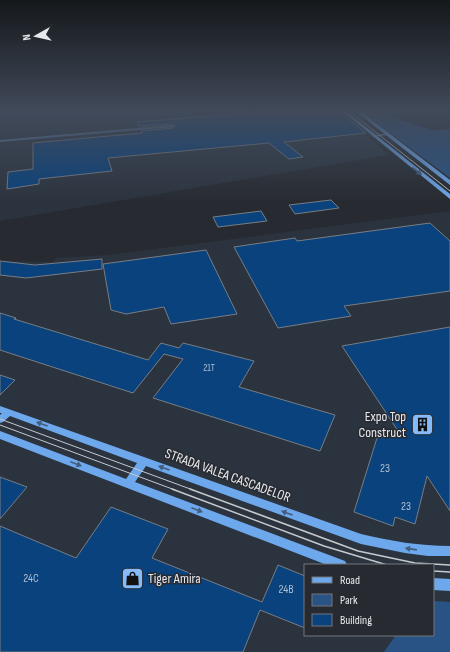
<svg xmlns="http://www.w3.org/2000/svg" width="450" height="652" font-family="'Sofia Sans Condensed',sans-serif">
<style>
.built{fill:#2b343e;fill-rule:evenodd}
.green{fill:#295384}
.building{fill:#09427c;stroke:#787d84}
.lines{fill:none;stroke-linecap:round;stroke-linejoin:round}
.lane{fill:#587ba6;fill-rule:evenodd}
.secondary{fill:#6ea8ec;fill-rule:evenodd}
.tram-far1{stroke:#c6c9ce;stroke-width:1}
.tram{stroke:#c6c9ce;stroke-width:1.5}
.oneway{fill:#435d7c}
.labels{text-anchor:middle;stroke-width:3;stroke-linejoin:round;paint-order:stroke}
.number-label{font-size:10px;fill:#afbfd1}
.near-number-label{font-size:12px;fill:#afbfd1}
.near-poi-label{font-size:14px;fill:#e6e9ed;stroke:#272b31;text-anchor:end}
.near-street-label{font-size:14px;fill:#e6e9ed;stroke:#272b31}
</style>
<rect width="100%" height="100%" fill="#272b31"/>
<path class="built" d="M 0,111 L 337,111 L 389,155 L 0,221 Z
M 450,211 L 450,652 L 0,652 L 0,261 L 53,262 L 56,258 L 108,255 ZM 305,565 L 433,565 L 433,635 L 305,635 Z"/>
<path class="green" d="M 361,111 L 391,111 L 391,117 L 433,130 L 450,129 L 450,178 Z
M 433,601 L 450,602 L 450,652 L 384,652 L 396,635 L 433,635 Z"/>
<path class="building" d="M 277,111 L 338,111 L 366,133 L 284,142 L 303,157 L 289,159 L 269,143 L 108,158 L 112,171 L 39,179 L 39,184 L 7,189 L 8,172 L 33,169 L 33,143 L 142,133 L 141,131 L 173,128 L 175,126 L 172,124 L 139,126 L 137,122 Z
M 331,200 L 339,208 L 295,214 L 289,205 Z
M 261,211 L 267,221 L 218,227 L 213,217 Z
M 430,223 L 450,241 L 450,291 L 344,306 L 351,316 L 278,328 L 234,247 L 295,238 L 297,241 Z
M 206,250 L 237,314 L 171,324 L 164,307 L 126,314 L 111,310 L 103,264 Z
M 102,259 L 102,269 L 26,278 L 0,275 L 0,261 L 35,265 Z
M 0,313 L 16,318 L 14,319 L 148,360 L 161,343 L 179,348 L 183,343 L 254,361 L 239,387 L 335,415 L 320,451 L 153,398 L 183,359 L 164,354 L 133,393 L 0,350 Z
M 450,327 L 450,511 L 427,476 L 415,524 L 395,517 L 393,526 L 354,512 L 377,438 L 400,434 L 342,346 Z
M 0,375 L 15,380 L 0,395 Z
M 0,477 L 27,487 L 0,519 Z
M 111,507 L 168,529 L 152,558 L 262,602 L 278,565 L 305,576 L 305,628 L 260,610 L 243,652 L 0,652 L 0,526 L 76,558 Z"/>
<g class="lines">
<path class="lane" d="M 172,125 L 174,126 L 173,127 L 0,142 L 0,140 Z
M 387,133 L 388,133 L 388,135 L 374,137 L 372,136 Z"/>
<path class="secondary" d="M 342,111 L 346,111 L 450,194 L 450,199 Z
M 355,111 L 360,111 L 450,180 L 450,185 Z
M 0,406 L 361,534 C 390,541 420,546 450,546 L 450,556 L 428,556 L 405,553 L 361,544 L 146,466 L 135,482 L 345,561 L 347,565 L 327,565 L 0,439 L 0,431 L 126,479 L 137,463 L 10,416 L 3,422 L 0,423 L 0,415 L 2,413 L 0,413 Z
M 433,578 L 450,579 L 450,591 L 433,590 Z"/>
<path class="tram-far1" d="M 349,111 L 450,191
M 0,419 L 193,490
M 0,425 L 175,490"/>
<path class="tram" d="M 172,489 L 324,546 L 387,565
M 190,489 L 358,551 L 415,563 L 450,565
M 433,571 L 450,572"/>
</g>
<defs><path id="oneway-solid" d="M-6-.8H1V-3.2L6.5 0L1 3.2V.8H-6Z"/></defs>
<g class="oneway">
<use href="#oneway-solid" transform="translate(417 171) rotate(38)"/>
<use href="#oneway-solid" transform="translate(42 424) rotate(-160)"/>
<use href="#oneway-solid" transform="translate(76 464) rotate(21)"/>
<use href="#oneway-solid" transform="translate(164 468) rotate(-160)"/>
<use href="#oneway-solid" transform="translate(197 510) rotate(21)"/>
<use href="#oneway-solid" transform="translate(287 513) rotate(-160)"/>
<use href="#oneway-solid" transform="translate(411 549) rotate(-172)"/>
</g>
<linearGradient id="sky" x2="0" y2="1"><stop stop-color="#15181b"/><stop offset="0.55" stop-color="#414a5a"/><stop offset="1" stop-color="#414a5a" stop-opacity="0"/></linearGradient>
<rect width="450" height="202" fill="url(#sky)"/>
<defs>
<symbol id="building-square" viewBox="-11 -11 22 22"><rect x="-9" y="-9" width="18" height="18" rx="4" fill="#86bbfb" stroke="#272b31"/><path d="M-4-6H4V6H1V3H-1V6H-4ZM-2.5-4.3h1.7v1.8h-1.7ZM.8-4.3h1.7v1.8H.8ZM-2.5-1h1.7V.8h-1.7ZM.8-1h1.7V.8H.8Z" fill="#111"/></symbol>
<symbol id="shop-square" viewBox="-11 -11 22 22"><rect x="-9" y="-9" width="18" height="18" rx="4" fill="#86bbfb" stroke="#272b31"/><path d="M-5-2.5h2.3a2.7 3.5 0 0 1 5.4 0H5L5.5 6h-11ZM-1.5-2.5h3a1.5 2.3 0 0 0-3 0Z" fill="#111"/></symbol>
</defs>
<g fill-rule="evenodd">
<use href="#building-square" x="410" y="412" width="25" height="25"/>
<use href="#shop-square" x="120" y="566" width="25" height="25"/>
</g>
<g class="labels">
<g class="number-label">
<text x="209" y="371">21T</text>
</g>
<g class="near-number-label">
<text x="385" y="472">23</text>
<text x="406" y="510">23</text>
<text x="31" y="582">24C</text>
<text x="286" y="593">24B</text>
</g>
<g class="near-poi-label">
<text x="406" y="421">Expo Top<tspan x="406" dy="16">Construct</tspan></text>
<text x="148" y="583" text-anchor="start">Tiger Amira</text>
</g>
<g class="near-street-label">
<text transform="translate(228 475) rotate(20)" y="5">STRADA VALEA CASCADELOR</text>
</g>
</g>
<rect x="304" y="564" width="130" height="72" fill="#272b31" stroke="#73777c"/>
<rect x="312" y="577" width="20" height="6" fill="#6ea8ec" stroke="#73777c"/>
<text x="340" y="584" font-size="12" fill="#e6e9ed">Road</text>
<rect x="312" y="594" width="20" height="12" fill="#295384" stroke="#73777c"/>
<text x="340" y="604" font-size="12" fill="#e6e9ed">Park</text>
<rect x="312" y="614" width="20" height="12" fill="#09427c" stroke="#73777c"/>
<text x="340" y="624" font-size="12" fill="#e6e9ed">Building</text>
<g transform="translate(36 36) rotate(262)" stroke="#272b31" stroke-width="3" paint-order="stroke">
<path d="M0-3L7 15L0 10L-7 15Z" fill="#e6e9ed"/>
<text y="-6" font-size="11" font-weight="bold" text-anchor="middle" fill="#e6e9ed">N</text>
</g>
</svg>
